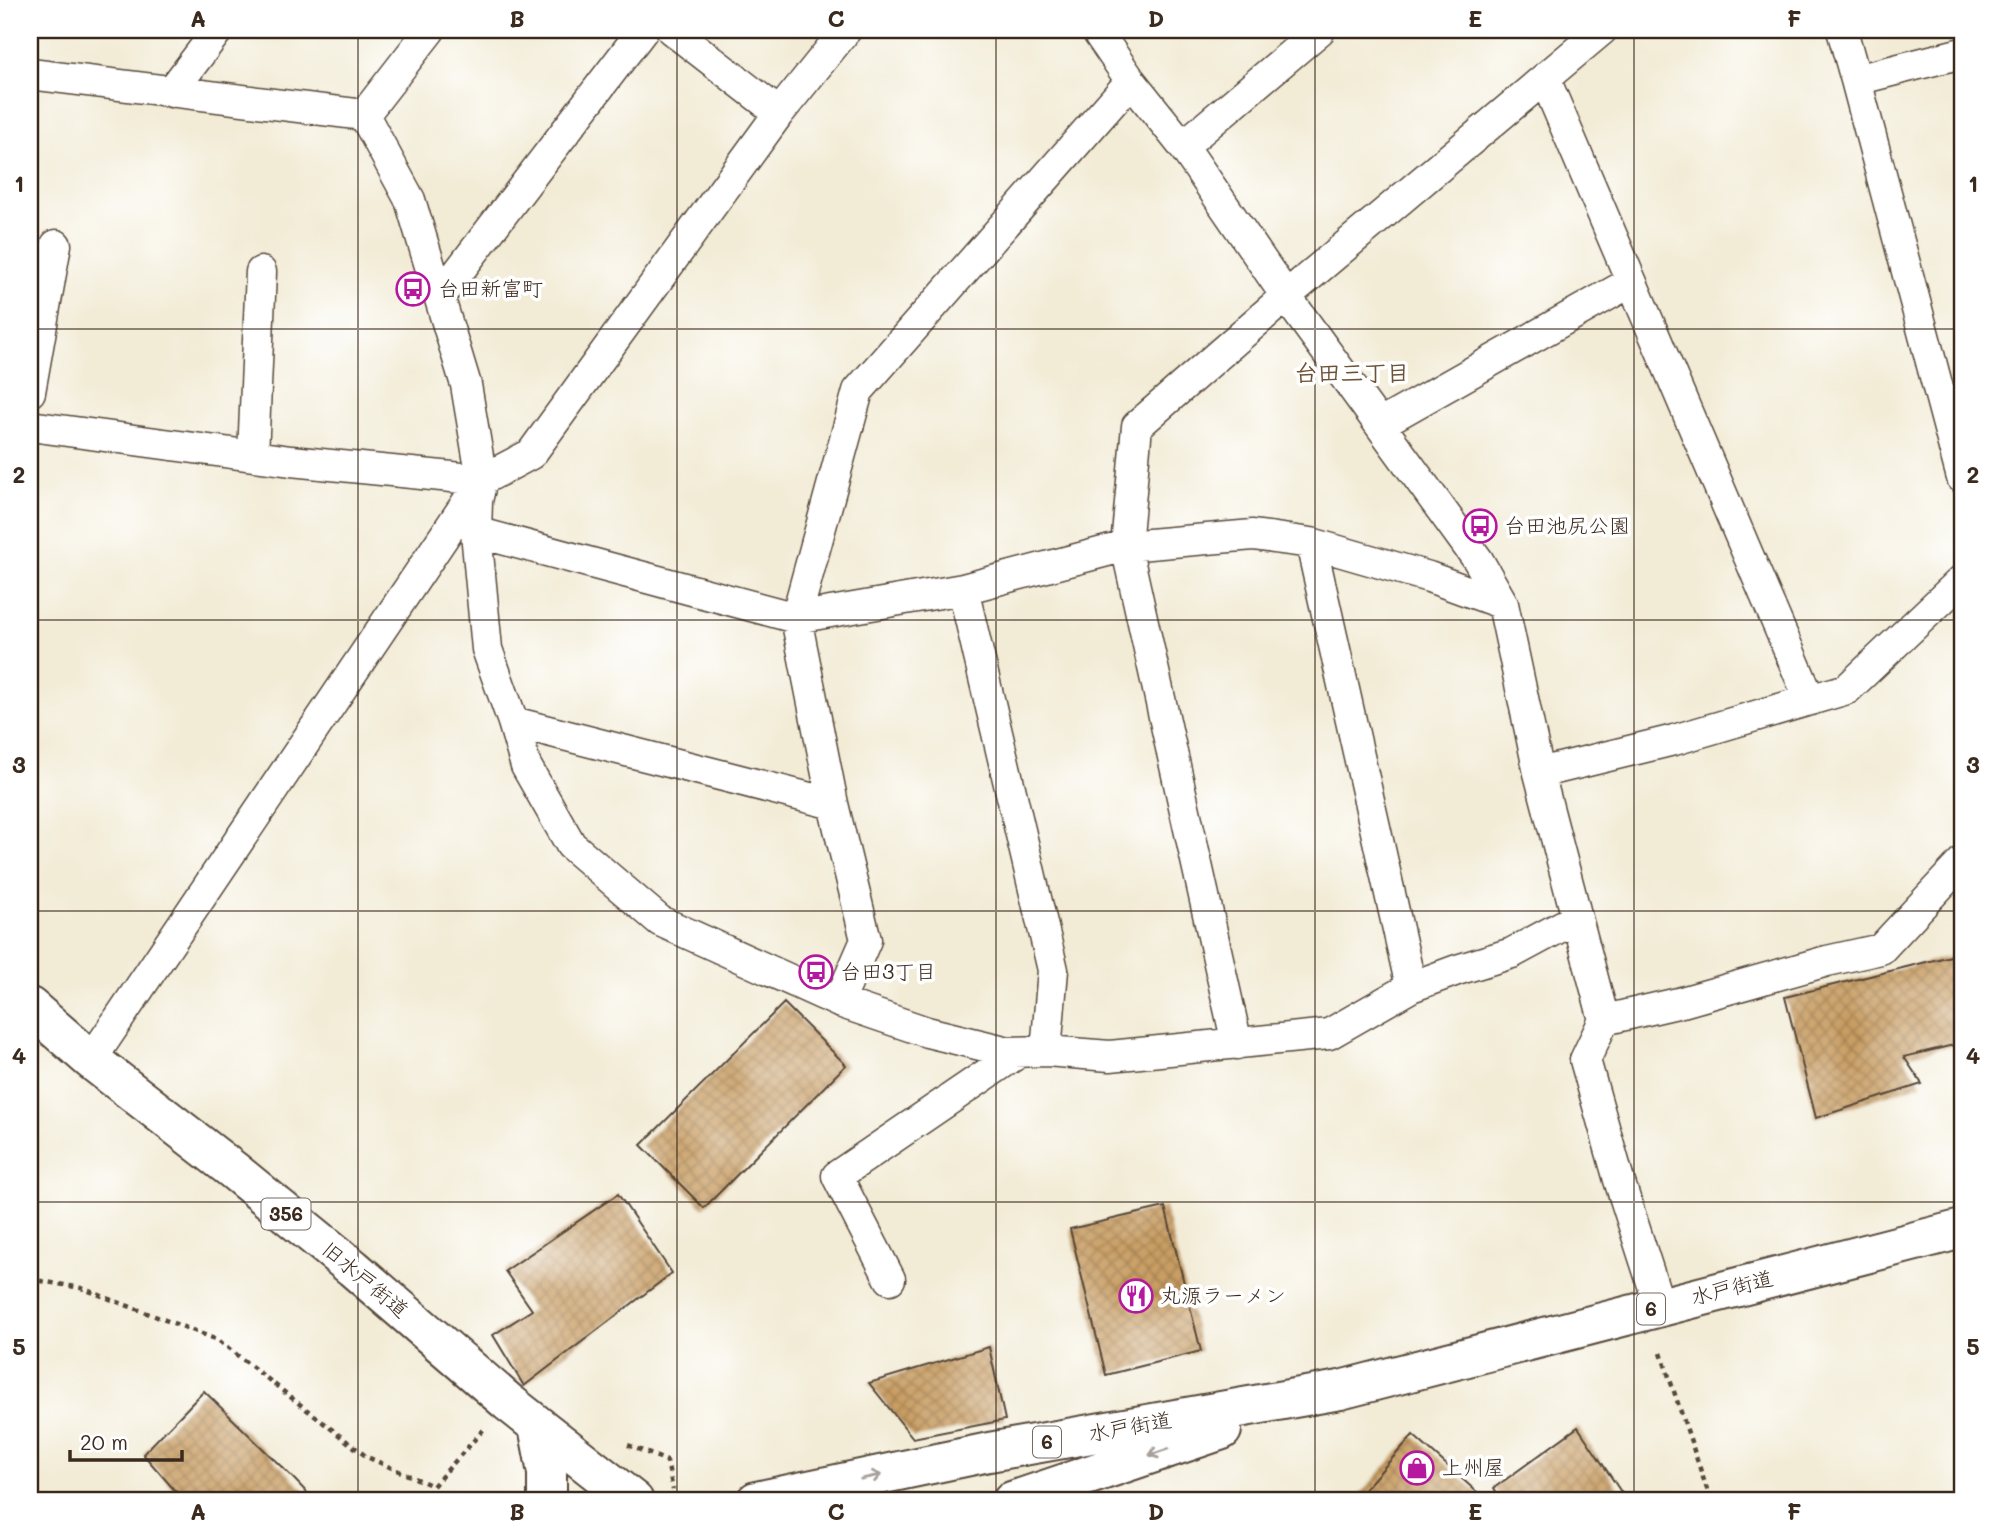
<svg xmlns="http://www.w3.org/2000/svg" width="1992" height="1531" font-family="Mali,'Klee One',sans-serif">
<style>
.building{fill:url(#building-cross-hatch)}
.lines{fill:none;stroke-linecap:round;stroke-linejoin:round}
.street-casing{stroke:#564739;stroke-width:33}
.highway-casing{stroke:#564739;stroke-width:42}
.path{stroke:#564739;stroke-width:4.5;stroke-dasharray:5 5;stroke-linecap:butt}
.street{stroke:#fff;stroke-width:30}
.highway{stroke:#fff;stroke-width:38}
.oneway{stroke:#a79f9a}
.grid{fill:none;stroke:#3b2a1e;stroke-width:2;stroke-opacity:0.55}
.labels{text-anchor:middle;stroke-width:7;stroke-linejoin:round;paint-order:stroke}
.shield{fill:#fff;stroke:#766a62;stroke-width:2}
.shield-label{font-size:19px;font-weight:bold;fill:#3b2a1e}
.poi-label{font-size:21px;fill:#3b2a1e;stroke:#fff;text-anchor:start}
.street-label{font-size:21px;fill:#3b2a1e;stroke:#fff}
.neighbourhood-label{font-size:23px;font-weight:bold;fill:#6d5336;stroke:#fff}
.neatline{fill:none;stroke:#3b2a1e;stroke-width:2.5}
.grid-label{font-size:23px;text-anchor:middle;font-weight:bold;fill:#3b2a1e}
</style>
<defs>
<pattern id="building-cross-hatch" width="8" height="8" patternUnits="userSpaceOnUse" patternTransform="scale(1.75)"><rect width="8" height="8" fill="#c99e63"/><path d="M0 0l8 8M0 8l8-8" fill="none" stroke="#a48151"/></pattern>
</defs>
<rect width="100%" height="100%" fill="#fff"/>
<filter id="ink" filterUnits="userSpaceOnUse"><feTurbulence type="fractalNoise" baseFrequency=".0143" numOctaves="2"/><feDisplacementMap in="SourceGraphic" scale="14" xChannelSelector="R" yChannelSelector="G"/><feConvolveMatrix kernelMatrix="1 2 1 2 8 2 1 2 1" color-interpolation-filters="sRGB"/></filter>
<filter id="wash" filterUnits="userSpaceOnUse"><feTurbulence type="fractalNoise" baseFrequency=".00686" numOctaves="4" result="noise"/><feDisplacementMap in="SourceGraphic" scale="28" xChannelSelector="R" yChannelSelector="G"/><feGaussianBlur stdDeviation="1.57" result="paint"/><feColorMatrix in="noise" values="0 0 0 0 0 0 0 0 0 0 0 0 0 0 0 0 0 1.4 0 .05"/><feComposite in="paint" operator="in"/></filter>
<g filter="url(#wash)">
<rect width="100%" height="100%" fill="#f2ebd5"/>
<g id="blocks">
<path class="building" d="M 1959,954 L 1962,958 L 1962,1043 L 1904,1057 L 1922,1084 L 1816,1118 L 1785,997 Z
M 784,1003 L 846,1065 L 704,1208 L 641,1145 Z
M 618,1194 L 672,1273 L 524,1386 L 493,1335 L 532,1310 L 505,1271 Z
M 1165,1207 L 1201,1351 L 1106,1375 L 1070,1229 Z
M 989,1347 L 1005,1420 L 913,1438 L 869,1383 Z
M 204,1391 L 292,1477 L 315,1501 L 184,1501 L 143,1454 Z
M 1578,1427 L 1627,1501 L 1502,1501 L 1494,1488 Z
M 1413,1435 L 1487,1501 L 1354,1501 Z"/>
</g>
</g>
<g filter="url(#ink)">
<use href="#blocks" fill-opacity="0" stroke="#564739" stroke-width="2"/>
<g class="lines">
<defs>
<path id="street" d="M 672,30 L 779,113
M 1096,30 L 1131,81 L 1183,146 L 1286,296 L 1478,560 L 1503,604
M 1842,30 L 1856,80
M 1962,53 L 1856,80 L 1962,478
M 30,74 L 364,115 L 410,200 L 466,385 L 482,480 L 477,501 L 476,532 L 487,649 L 513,722 L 526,766 L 571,845 L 660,921 L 839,1002 L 927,1032 L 1009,1052 L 1046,1051 L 1110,1056 L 1329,1034 L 1411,987 L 1457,970 L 1512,953 L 1577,918 L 1604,1020 L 1682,1002 L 1827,961 L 1881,949 L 1962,862
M 1545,79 L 1810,700
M 171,92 L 218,30
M 364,115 L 430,30
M 1183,146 L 1320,30
M 440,296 L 643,30
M 30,392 L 56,245
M 1380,424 L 1631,282
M 30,426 L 291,461 L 482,480
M 253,455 L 261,272
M 476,532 L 796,618 L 963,589 L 1126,546 L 1253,535 L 1311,543 L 1429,577 L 1503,604 L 1539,773 L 1674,740 L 1847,689 L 1962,580
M 1311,543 L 1411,987
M 963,589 L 1053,970 L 1046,1051
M 513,722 L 833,804
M 1539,773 L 1577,918
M 839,1002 L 866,940 L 833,804 L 796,618 L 858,391 L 1131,81
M 1604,1020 L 1585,1060 L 1619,1180 L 1660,1307
M 1237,1044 L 1126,546 L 1137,426 L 1286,296 L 1602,30
M 91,1060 L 482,480 L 531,454 L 779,113 L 846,30
M 890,1279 L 837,1176 L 1019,1052"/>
<path id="highway" d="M 30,1007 L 91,1060 L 233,1170 L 353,1268 L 508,1402 L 634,1501
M 538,1426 L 547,1473 L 547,1501
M 756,1501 L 989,1452 L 1340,1390 L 1962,1229
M 1012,1501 L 1222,1430"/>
</defs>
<use href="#street" class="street-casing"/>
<use href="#highway" class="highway-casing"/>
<path class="path" d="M 30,1279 L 81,1288 L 218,1340 L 367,1457 L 433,1486 L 484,1429
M 1661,1353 L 1711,1501
M 628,1445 L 667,1461 L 673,1490"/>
<use href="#street" class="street"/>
<use href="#highway" class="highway"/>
</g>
<defs><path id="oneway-shaft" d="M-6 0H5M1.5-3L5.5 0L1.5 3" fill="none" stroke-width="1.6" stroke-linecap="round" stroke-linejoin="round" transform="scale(1.75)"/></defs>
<g class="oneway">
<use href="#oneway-shaft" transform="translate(1159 1452) rotate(161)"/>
<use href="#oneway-shaft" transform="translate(871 1477) rotate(-12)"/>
</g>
</g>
<path class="grid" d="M 358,30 L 358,1501M 677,30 L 677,1501M 996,30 L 996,1501M 1315,30 L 1315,1501M 1634,30 L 1634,1501M 30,329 L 1962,329M 30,620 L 1962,620M 30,911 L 1962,911M 30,1202 L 1962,1202"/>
<defs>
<symbol id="bus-ring" viewBox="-11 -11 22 22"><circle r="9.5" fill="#fff" stroke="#b5179e" stroke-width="1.5"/><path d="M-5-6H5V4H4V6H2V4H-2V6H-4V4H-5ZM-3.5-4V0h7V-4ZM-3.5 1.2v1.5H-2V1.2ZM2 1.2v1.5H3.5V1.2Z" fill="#b5179e"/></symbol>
<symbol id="restaurant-ring" viewBox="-11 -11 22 22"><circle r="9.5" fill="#fff" stroke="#b5179e" stroke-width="1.5"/><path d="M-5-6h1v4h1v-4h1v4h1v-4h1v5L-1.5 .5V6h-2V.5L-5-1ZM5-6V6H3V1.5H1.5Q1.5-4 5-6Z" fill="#b5179e"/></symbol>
<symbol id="shop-ring" viewBox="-11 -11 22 22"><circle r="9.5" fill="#fff" stroke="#b5179e" stroke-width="1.5"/><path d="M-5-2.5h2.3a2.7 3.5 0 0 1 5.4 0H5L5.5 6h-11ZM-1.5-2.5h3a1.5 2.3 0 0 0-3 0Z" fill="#b5179e"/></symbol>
</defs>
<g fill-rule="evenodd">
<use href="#bus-ring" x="394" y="270" width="38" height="38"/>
<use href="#bus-ring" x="1461" y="507" width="38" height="38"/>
<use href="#bus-ring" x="797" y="953" width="38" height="38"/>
<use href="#restaurant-ring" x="1117" y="1277" width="38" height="38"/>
<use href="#shop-ring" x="1398" y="1449" width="38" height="38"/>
</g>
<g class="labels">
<g class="shield">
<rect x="261.5" y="1198.5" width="49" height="31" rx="5"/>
<rect x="1637" y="1293.5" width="28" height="31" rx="5"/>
<rect x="1033" y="1426.5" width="28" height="31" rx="5"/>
</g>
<g class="shield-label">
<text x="286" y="1221">356</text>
<text x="1651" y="1316">6</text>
<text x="1047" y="1449">6</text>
</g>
<g class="poi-label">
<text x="438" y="296">台田新富町</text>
<text x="1504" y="533">台田池尻公園</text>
<text x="840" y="979">台田3丁目</text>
<text x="1160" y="1303">丸源ラーメン</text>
<text x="1442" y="1475">上州屋</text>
</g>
<g class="street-label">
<text transform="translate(365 1280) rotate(40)" y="7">旧水戸街道</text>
<text transform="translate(1732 1288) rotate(-14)" y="7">水戸街道</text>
<text transform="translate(1130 1427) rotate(-10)" y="7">水戸街道</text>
</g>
<g class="neighbourhood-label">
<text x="1352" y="381">台田三丁目</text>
</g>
</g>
<rect width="1992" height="1531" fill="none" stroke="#fff" stroke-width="77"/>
<path d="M70 1450v10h112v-10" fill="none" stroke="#3b2a1e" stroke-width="3.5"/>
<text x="80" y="1450" font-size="21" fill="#3b2a1e" stroke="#ffffff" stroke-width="5" paint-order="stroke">20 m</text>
<rect x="38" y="38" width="1916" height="1454" class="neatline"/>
<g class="grid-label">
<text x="198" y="27">A</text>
<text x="517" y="27">B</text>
<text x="836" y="27">C</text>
<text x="1156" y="27">D</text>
<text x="1475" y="27">E</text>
<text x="1794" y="27">F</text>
<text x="19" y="192">1</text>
<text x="1973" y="192">1</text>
<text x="19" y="483">2</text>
<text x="1973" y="483">2</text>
<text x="19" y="773">3</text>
<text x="1973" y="773">3</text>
<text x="19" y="1064">4</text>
<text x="1973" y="1064">4</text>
<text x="19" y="1355">5</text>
<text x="1973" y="1355">5</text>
<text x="198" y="1520">A</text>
<text x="517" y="1520">B</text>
<text x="836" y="1520">C</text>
<text x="1156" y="1520">D</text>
<text x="1475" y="1520">E</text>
<text x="1794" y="1520">F</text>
</g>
</svg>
